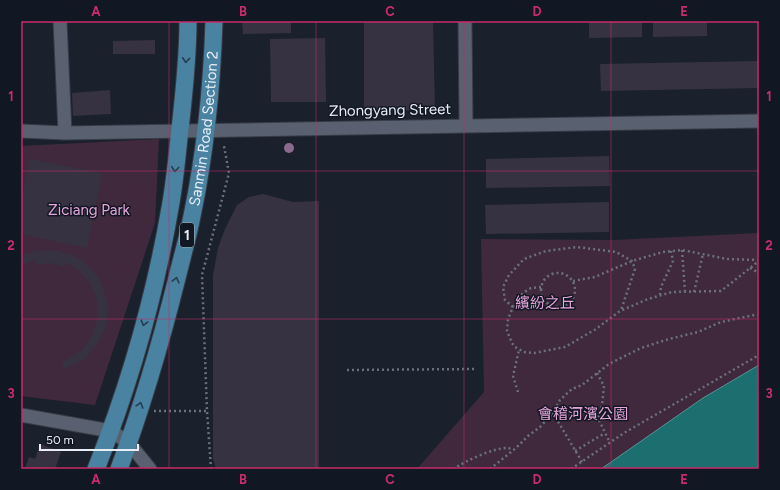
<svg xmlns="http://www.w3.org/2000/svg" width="780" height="490" font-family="Figtree,'Noto Sans TC',sans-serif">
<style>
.green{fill:#40293c}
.water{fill:#1d6e6f;stroke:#5a9498}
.building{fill:#363241}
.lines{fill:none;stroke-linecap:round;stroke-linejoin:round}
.minor-casing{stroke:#373c46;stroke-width:15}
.major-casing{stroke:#373c46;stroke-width:19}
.path{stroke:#6a717b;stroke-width:2.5;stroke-dasharray:2 3;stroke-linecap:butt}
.minor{stroke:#59606f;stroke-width:13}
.major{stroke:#4983a1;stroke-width:17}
.tree{fill:#8b6a8d}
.oneway{stroke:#253d4f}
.grid{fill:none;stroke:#c62d6a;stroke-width:1;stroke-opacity:0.55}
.labels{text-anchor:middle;stroke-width:3;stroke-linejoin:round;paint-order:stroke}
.shield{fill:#111723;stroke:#a8adb7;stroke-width:1}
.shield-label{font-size:14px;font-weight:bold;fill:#e8edf6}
.street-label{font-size:15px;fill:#e8edf6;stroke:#111723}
.park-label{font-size:15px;fill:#e7a5db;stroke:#111723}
.neatline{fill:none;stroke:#c62d6a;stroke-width:1.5}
.grid-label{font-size:13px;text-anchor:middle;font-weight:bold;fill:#c62d6a}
</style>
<rect width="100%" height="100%" fill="#1a212d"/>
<path class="green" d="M 159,139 L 155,223 L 95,405 L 21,396 L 21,146 Z
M 759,233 L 759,365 L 703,398 L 601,469 L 417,469 L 484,392 L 481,239 L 614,240 Z"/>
<path class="water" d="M 759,365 L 759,469 L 601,469 L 703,398 Z"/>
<path class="building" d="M 242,21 L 291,21 L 291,33 L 243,34 Z
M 364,21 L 433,21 L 435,110 L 364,111 Z
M 589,21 L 642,21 L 642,37 L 589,38 Z
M 653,21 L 707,21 L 707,36 L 653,37 Z
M 325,38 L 326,102 L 271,102 L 270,39 Z
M 155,40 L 155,54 L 113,54 L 113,41 Z
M 759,61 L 759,88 L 601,91 L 600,64 Z
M 110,90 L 111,114 L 73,116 L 72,93 Z
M 609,156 L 610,186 L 486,188 L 486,159 Z
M 30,159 L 102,173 L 87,248 L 21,234 L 21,202 Z
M 263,194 L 293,202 L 319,201 L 319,469 L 216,469 L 213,458 L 213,275 L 218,248 L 225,229 L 237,205 L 249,197 Z
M 609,202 L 609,232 L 486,234 L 485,205 Z
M 38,250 L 58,251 L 69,254 L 83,261 L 94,272 L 99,279 L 102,286 L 107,301 L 108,309 L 106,324 L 104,332 L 96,346 L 86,358 L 79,362 L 64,369 L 62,361 L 70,358 L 83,349 L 92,336 L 97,321 L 98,313 L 96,297 L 90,283 L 85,277 L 73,266 L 66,263 L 64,267 L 51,263 L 37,265 L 35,260 L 21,265 L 21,256 Z
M 40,444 L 61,452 L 55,469 L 25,469 L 29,457 L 35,459 Z"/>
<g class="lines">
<defs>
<path id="minor" d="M 60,21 L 65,133
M 465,21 L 466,125
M 21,131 L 65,133 L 759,121
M 21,415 L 111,431 L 129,443 L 150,469"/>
<g id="major">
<path d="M 96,469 C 129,386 155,295 170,208 C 175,182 177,155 180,129 C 184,94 188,57 188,21"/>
<path id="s1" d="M 119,469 C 142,407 161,342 177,278 C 182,257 188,237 192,216 C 205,154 212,84 214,21"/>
</g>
</defs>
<use href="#minor" class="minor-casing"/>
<use href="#major" class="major-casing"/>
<path class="path" d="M 682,250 L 685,292
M 750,268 L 759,273
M541 290a17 17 0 1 1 34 0a17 17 0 1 1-34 0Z
M 573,281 L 595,277 L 632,261 L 663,252 L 682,250 L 727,259 L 759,260
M 541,287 L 531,288 L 523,293 L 513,307 L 508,319 L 507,331 L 512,343 L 515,347 L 524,352 L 534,353 L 565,347 L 596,329 L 620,311 L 648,299 L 672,292 L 721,291 L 759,261
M 694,292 L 703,254
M 660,295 L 661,287 L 673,261 L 671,251
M 513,307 L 505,300 L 503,287 L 509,275 L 524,259 L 546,251 L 577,247 L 616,252 L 632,261 L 635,269 L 621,310
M 347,370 L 476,369
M 597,373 L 604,386 L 602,406 L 598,418 L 610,443
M 518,392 L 513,376 L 519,350
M 154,411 L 207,411
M 575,451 L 605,433
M 582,462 L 553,413 L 560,400 L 572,389 L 582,385 L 609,364 L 641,348 L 669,339 L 698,332 L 721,322 L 759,314
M 211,469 L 207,411 L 202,275 L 229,173 L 224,146
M 453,469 C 466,461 494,447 509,448 L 511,451
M 490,469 L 516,448 L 528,436 L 540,427 L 553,413
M 571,469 L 624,433 L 759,355"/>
<use href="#minor" class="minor"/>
<use href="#major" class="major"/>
</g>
<circle class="tree" cx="289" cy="148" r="5"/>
<defs><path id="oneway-chevron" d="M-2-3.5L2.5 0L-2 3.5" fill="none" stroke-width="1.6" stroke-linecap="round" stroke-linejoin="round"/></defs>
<g class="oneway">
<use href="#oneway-chevron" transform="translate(186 60) rotate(94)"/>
<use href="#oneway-chevron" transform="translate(175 169) rotate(97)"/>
<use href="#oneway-chevron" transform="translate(176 280) rotate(-76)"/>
<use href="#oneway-chevron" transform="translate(144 323) rotate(105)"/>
<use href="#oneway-chevron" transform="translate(140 405) rotate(-73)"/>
</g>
<path class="grid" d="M 169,21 L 169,469M 316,21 L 316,469M 464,21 L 464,469M 611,21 L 611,469M 21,171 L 759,171M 21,319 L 759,319"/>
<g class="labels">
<rect class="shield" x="180" y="223" width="14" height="24" rx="3"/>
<g class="shield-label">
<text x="187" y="240">1</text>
</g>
<g class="street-label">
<text transform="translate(390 110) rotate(-1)" y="5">Zhongyang Street</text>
<text dy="5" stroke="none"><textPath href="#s1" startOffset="352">Sanmin Road Section 2</textPath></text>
</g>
<g class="park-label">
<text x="89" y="215">Ziciang Park</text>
<text x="545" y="308">繽紛之丘</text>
<text x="583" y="419">會稽河濱公園</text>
</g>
</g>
<rect width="780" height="490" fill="none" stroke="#111723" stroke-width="44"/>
<path d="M40 444v6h98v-6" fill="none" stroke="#e8edf6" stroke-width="2"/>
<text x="46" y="444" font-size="12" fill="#e8edf6" stroke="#111723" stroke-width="3" paint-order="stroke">50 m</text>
<rect x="22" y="22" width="736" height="446" class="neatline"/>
<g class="grid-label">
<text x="96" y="16">A</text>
<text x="243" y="16">B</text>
<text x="390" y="16">C</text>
<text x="537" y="16">D</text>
<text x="684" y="16">E</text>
<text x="11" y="101">1</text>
<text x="769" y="101">1</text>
<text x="11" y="250">2</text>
<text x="769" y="250">2</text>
<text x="11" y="398">3</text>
<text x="769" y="398">3</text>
<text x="96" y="484">A</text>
<text x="243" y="484">B</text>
<text x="390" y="484">C</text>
<text x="537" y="484">D</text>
<text x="684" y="484">E</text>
</g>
</svg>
